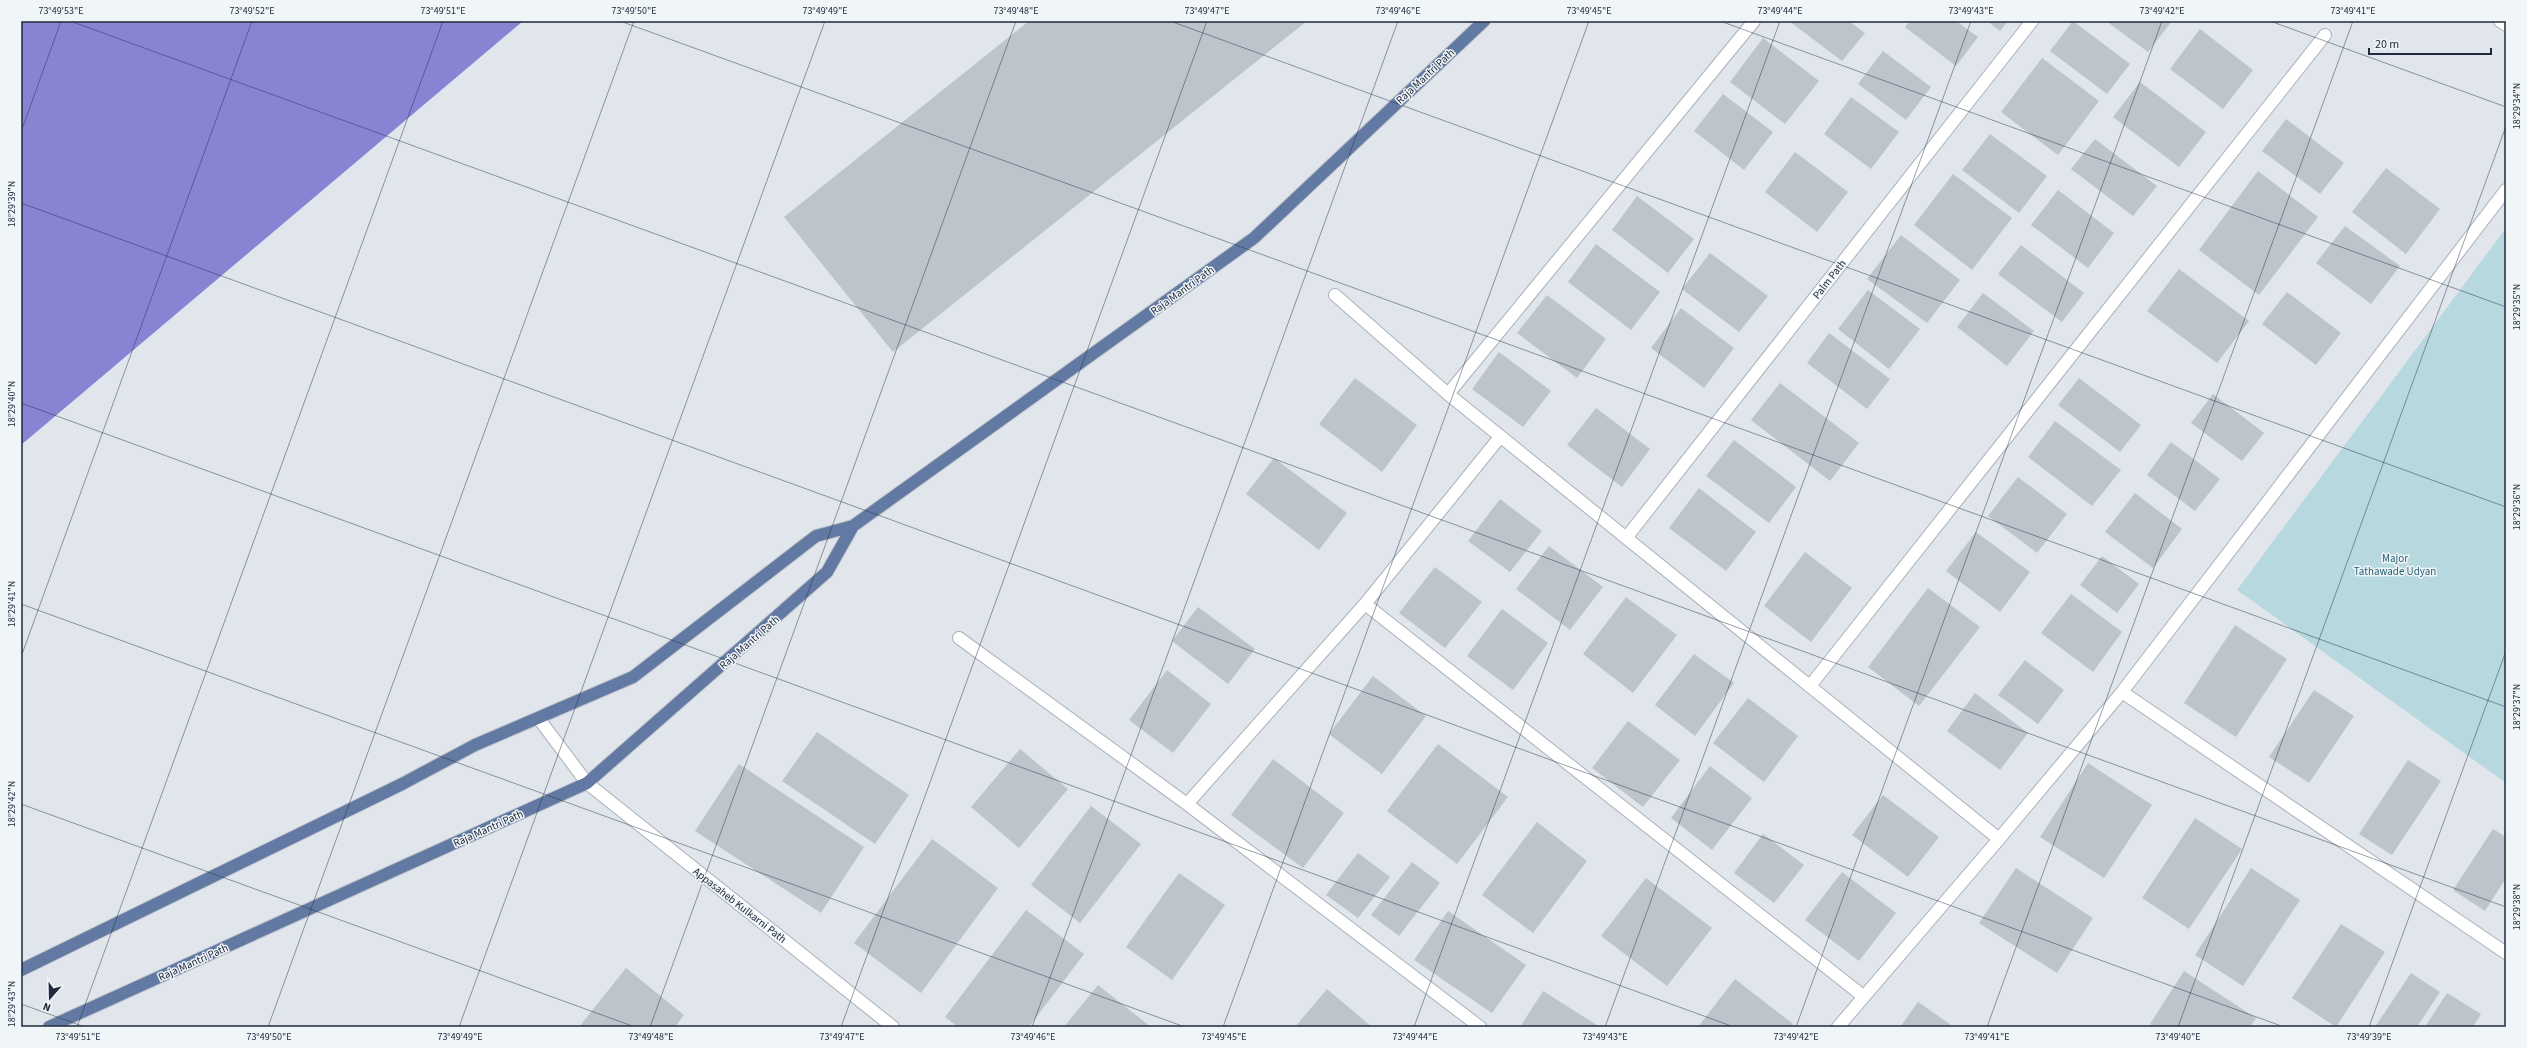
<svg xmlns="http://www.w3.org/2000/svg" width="2527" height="1048" font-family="'Source Sans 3',sans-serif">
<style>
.green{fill:#b7d8de}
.water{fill:#8884d4}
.building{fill:#bcc5cc}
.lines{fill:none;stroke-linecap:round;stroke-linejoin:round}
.minor-casing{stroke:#aab1bb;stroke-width:14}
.major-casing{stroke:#c1c3c9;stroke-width:14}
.minor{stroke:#fff;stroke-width:12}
.major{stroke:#627aa3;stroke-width:12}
.ticks{fill:none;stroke:#202a3d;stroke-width:1;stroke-opacity:0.45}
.labels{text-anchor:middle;stroke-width:3;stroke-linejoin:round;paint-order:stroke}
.street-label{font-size:11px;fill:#202a3d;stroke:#f0f5f8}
.park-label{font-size:11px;fill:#286075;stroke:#f0f5f8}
.neatline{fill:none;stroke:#202a3d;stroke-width:1.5}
.ticks-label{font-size:10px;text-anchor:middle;fill:#202a3d}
</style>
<rect width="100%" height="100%" fill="#e0e6ec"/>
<path class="green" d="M 2506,228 L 2506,783 L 2237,590 Z"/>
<path class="water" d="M 21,21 L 523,21 L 21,445 Z"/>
<path class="building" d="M 1029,21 L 1307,21 L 893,352 L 784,217 Z
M 1789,21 L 1849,21 L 1865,33 L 1842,61 Z
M 1910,21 L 1956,21 L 1978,37 L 1956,66 L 1905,27 Z
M 1987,21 L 2008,21 L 2000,31 Z
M 2073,21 L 2130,64 L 2107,94 L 2050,51 Z
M 2106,21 L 2172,21 L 2148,52 Z
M 2200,29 L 2253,70 L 2223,109 L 2170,69 Z
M 1763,38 L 1819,81 L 1785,124 L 1730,82 Z
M 1883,51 L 1931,87 L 1906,120 L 1858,84 Z
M 2042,58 L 2099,101 L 2058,155 L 2001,112 Z
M 2140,82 L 2206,132 L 2179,167 L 2113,117 Z
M 1723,94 L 1773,132 L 1744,170 L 1694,131 Z
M 1851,97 L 1899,132 L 1871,169 L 1824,134 Z
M 2286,119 L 2344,163 L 2320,194 L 2262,151 Z
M 1990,134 L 2047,176 L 2019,213 L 1962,170 Z
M 2095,139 L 2157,186 L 2133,216 L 2071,169 Z
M 1795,152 L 1848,192 L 1817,232 L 1765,192 Z
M 2386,168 L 2440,209 L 2406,254 L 2352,212 Z
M 2258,171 L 2318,217 L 2259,295 L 2199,250 Z
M 1953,174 L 2012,218 L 1972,270 L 1914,225 Z
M 2058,190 L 2114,233 L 2088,268 L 2031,225 Z
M 1637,196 L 1694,239 L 1668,273 L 1612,230 Z
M 2345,226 L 2400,266 L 2371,304 L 2316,263 Z
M 1901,235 L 1960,280 L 1927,323 L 1867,279 Z
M 1596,244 L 1660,292 L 1631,330 L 1568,282 Z
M 2021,245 L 2084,293 L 2062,322 L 1998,274 Z
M 1710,253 L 1768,296 L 1739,332 L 1682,289 Z
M 2179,269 L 2249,321 L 2217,363 L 2147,311 Z
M 1868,290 L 1920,329 L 1889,369 L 1838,329 Z
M 2287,292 L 2341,333 L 2316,365 L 2262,324 Z
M 1983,293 L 2034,331 L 2007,366 L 1957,327 Z
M 1547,295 L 1606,339 L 1577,378 L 1517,333 Z
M 1681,308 L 1734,348 L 1704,388 L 1651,348 Z
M 1829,333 L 1890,379 L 1867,409 L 1807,363 Z
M 1499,352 L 1551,391 L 1523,427 L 1472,389 Z
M 1355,378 L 1417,425 L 1382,472 L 1319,424 Z
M 2079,378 L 2141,425 L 2120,452 L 2058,405 Z
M 1780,383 L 1859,443 L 1830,481 L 1751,420 Z
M 2213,394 L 2264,433 L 2242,461 L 2191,423 Z
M 1596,408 L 1650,449 L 1622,487 L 1567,445 Z
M 2055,421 L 2121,470 L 2092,506 L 2028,457 Z
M 1734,440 L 1796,487 L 1769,523 L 1706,476 Z
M 2171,442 L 2220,479 L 2195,511 L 2147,475 Z
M 1274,458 L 1347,513 L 1319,550 L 1246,494 Z
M 2018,477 L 2067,514 L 2037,553 L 1988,516 Z
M 1699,488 L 1756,532 L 1726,571 L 1669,528 Z
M 2135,493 L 2182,529 L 2153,568 L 2105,532 Z
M 1500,499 L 1542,531 L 1510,572 L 1468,541 Z
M 1976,532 L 2030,572 L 2000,612 L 1946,571 Z
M 1549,546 L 1603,587 L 1570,630 L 1516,589 Z
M 1805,552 L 1852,588 L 1811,642 L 1764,606 Z
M 2102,556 L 2139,584 L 2117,613 L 2080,585 Z
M 1435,567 L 1482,602 L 1445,648 L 1399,613 Z
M 1928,588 L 1980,627 L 1919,706 L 1868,667 Z
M 2071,594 L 2122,632 L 2093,672 L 2041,633 Z
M 1626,597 L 1677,635 L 1633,693 L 1583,654 Z
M 1198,607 L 1255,649 L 1228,684 L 1172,641 Z
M 1502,609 L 1548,643 L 1513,690 L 1467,656 Z
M 2235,625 L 2287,659 L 2236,737 L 2184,703 Z
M 1694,654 L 1734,683 L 1695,736 L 1655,705 Z
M 2025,660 L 2064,690 L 2038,724 L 1998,695 Z
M 1167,670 L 1211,704 L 1173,753 L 1129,720 Z
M 1373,676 L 1426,716 L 1382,774 L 1329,734 Z
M 2314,690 L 2354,716 L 2309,783 L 2269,757 Z
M 1975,693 L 2028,733 L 2000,770 L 1947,731 Z
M 1748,698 L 1798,736 L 1764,782 L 1713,743 Z
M 1628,721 L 1680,760 L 1643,807 L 1592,768 Z
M 817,732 L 909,795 L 875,844 L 782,781 Z
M 1438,744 L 1508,797 L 1457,864 L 1387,811 Z
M 1020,749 L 1068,789 L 1019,848 L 971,807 Z
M 1273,759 L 1344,813 L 1303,868 L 1231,815 Z
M 2408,760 L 2441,781 L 2392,855 L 2359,834 Z
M 2088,763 L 2152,805 L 2104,878 L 2040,837 Z
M 739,764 L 864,847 L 821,913 L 695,831 Z
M 1710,766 L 1752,798 L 1712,850 L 1671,818 Z
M 1883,795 L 1939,837 L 1908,877 L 1852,835 Z
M 1091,806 L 1141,844 L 1080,923 L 1031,885 Z
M 2195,818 L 2242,849 L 2189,929 L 2142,898 Z
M 1537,822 L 1587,861 L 1533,933 L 1482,895 Z
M 2493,829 L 2506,837 L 2506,878 L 2485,911 L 2453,890 Z
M 1763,834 L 1804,865 L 1774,903 L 1734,873 Z
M 932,839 L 998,888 L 921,993 L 854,943 Z
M 1358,853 L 1390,877 L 1358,918 L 1326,895 Z
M 1412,862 L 1440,883 L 1399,936 L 1371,915 Z
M 2016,868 L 2093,918 L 2057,973 L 1979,923 Z
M 2251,868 L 2300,900 L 2243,986 L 2195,955 Z
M 1842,872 L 1896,913 L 1859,961 L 1805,920 Z
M 1179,873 L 1225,905 L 1172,980 L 1126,947 Z
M 1646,878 L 1712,928 L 1667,986 L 1601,936 Z
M 1026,910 L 1084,954 L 1029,1027 L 958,1027 L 945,1017 Z
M 1448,911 L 1526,965 L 1492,1013 L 1414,960 Z
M 2341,924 L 2385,952 L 2336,1027 L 2292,998 Z
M 626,968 L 684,1015 L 675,1027 L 579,1027 Z
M 2184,971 L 2256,1018 L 2250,1027 L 2155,1027 L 2150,1024 Z
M 2411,973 L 2440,992 L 2417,1027 L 2375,1027 Z
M 1735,979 L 1793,1024 L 1791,1027 L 1698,1027 Z
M 1098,985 L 1151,1027 L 1064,1027 Z
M 1327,989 L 1372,1027 L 1295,1027 Z
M 1543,991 L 1600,1027 L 1520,1027 Z
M 2447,993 L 2481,1014 L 2473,1027 L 2425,1027 Z
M 1918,1002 L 1954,1027 L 1900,1027 Z"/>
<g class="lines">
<defs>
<path id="minor" d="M 2500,21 L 2506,25
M 1335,295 L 1448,394 L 1999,839
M 1448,394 L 1754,21
M 1500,437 L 1365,604 L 1863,996
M 1626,538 L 2032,21
M 959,638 L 1187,804 L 1480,1027
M 1810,686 L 2325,35
M 2122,692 L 2506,953
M 539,719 L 587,783 L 893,1027
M 1187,804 L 1365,604
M 1838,1027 L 1999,839 L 2122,692 L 2506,190"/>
<path id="major" d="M 21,970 L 402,784 L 475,745 L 633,677 L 816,536 L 853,526 L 1254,238 L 1484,21
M 49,1027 L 587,783 L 827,572 L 853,526"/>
</defs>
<use href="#minor" class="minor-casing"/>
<use href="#major" class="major-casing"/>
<use href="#minor" class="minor"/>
<use href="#major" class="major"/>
</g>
<path class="ticks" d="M 70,21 L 2506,907M 620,21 L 2506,707M 1170,21 L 2506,507M 1720,21 L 2506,307M 2270,21 L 2506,107M 21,132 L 61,21M 21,203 L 2284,1027M 21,403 L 1734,1027M 21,604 L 1185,1027M 21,657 L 252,21M 21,804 L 635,1027M 21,1004 L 85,1027M 77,1027 L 443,21M 268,1027 L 634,21M 459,1027 L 825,21M 650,1027 L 1016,21M 841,1027 L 1207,21M 1032,1027 L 1398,21M 1223,1027 L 1589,21M 1414,1027 L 1780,21M 1605,1027 L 1971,21M 1796,1027 L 2162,21M 1987,1027 L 2353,21M 2178,1027 L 2506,126M 2369,1027 L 2506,651"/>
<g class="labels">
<g class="street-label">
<text transform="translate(1425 76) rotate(-43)" y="4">Raja Mantri Path</text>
<text transform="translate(1829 279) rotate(-52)" y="4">Palm Path</text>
<text transform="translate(1182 290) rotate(-36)" y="4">Raja Mantri Path</text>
<text transform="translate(749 642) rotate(-41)" y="4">Raja Mantri Path</text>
<text transform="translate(488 828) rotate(-24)" y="4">Raja Mantri Path</text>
<text transform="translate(740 905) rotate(38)" y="4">Appasaheb Kulkarni Path</text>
<text transform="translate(193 962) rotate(-24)" y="4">Raja Mantri Path</text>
</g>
<g class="park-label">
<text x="2395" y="562">Major<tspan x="2395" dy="13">Tathawade Udyan</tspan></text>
</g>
</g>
<rect width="2527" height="1048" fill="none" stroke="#f0f5f8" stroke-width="44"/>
<g transform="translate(50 998) rotate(200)" stroke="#f0f5f8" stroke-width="3" paint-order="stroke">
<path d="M0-3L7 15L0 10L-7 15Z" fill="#202a3d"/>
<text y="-6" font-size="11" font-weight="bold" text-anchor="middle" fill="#202a3d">N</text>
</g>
<path d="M2369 48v6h122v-6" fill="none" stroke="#202a3d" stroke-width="2"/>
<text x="2375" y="48" font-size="12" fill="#202a3d" stroke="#f0f5f8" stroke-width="3" paint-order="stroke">20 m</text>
<rect x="22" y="22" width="2483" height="1004" class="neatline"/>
<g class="ticks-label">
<text x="61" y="14">73°49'53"E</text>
<text x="252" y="14">73°49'52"E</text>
<text x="443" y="14">73°49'51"E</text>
<text x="634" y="14">73°49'50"E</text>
<text x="825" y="14">73°49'49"E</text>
<text x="1016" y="14">73°49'48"E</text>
<text x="1207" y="14">73°49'47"E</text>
<text x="1398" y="14">73°49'46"E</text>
<text x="1589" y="14">73°49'45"E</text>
<text x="1780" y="14">73°49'44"E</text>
<text x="1971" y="14">73°49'43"E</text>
<text x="2162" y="14">73°49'42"E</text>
<text x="2353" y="14">73°49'41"E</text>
<text transform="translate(2516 106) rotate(-90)" y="4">18°29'34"N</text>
<text transform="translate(11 204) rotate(-90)" y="4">18°29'39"N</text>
<text transform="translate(2516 307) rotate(-90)" y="4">18°29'35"N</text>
<text transform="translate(11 404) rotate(-90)" y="4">18°29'40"N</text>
<text transform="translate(2516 507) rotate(-90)" y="4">18°29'36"N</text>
<text transform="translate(11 604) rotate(-90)" y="4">18°29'41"N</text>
<text transform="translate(2516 707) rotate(-90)" y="4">18°29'37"N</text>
<text transform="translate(11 804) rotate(-90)" y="4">18°29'42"N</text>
<text transform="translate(2516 907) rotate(-90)" y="4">18°29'38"N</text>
<text transform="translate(11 1004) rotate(-90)" y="4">18°29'43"N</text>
<text x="78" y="1040">73°49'51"E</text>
<text x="269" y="1040">73°49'50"E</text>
<text x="460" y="1040">73°49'49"E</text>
<text x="651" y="1040">73°49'48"E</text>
<text x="842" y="1040">73°49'47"E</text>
<text x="1033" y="1040">73°49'46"E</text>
<text x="1224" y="1040">73°49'45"E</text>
<text x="1415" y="1040">73°49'44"E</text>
<text x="1605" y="1040">73°49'43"E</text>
<text x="1796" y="1040">73°49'42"E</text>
<text x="1987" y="1040">73°49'41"E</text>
<text x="2178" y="1040">73°49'40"E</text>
<text x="2369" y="1040">73°49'39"E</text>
</g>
</svg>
